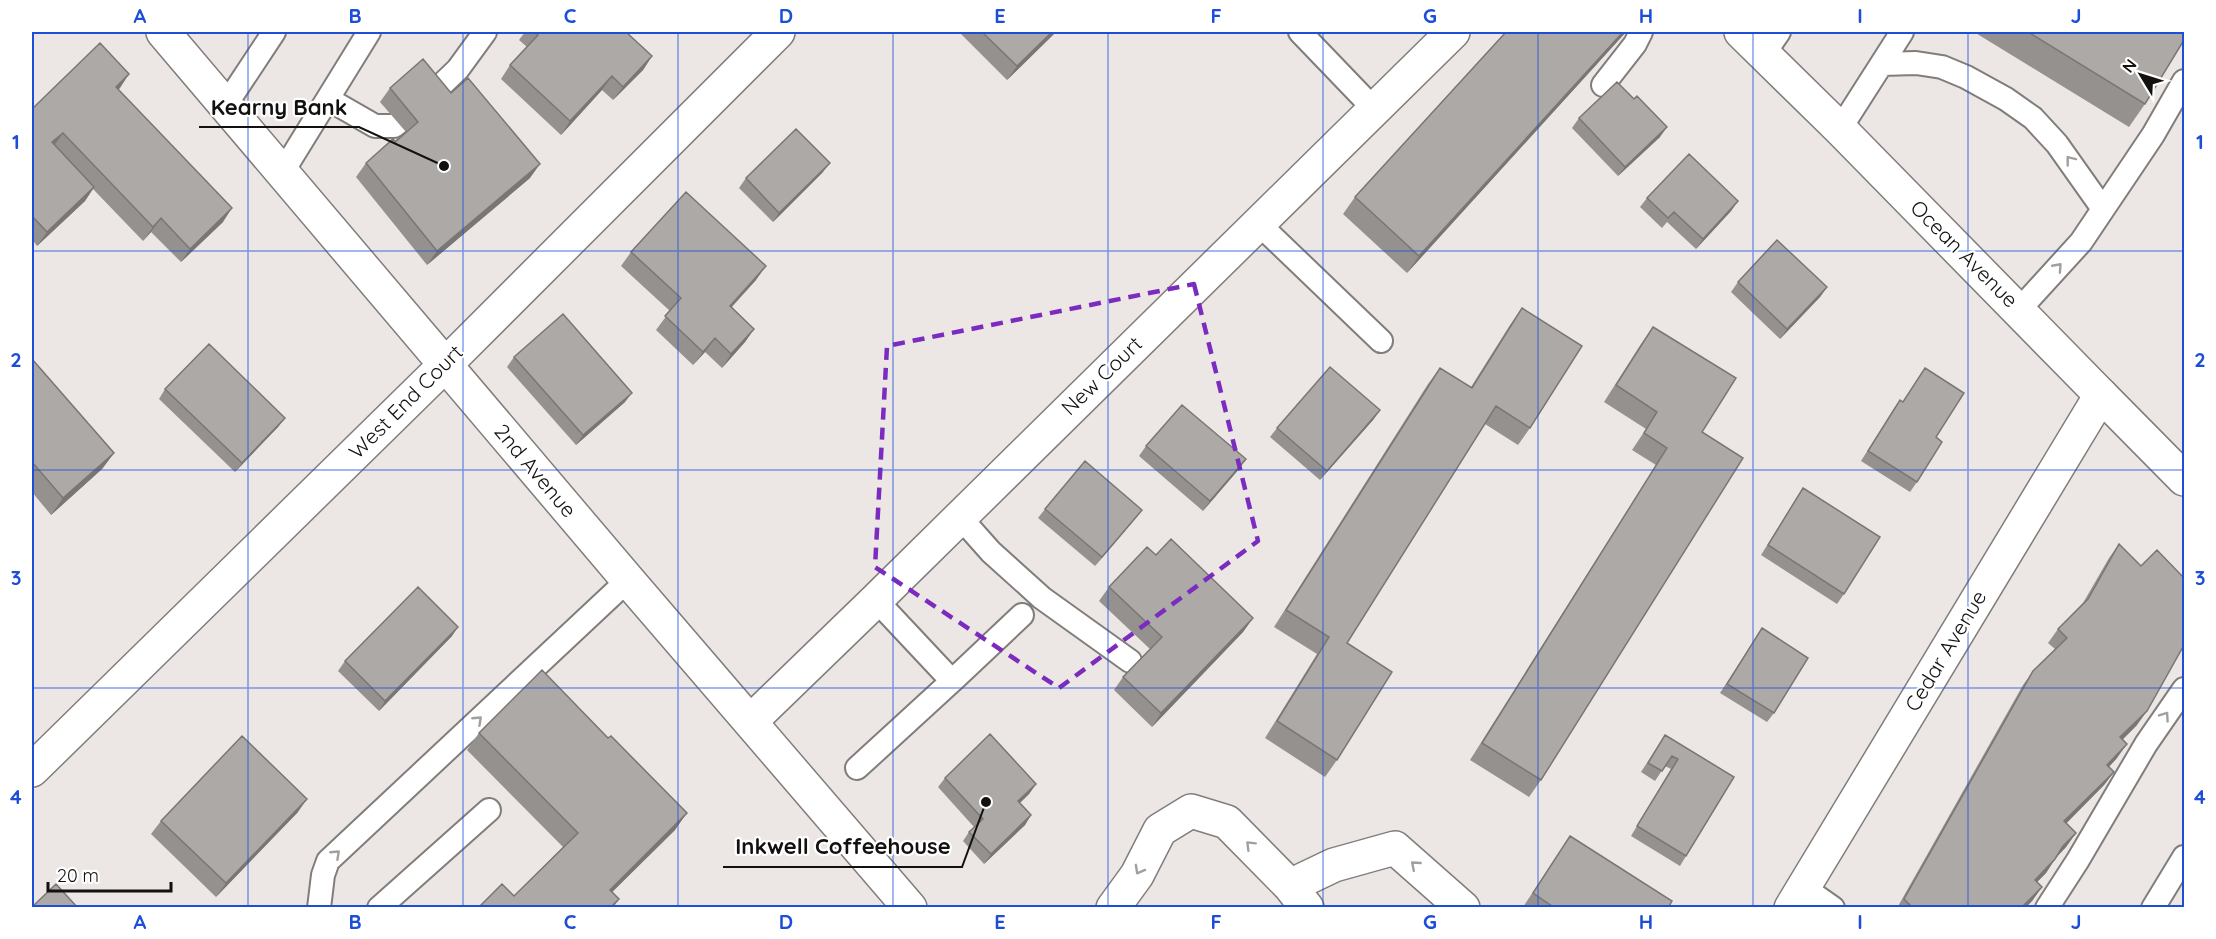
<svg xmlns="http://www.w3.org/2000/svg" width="2216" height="939" font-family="Quicksand,sans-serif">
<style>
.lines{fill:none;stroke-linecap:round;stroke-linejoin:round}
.service-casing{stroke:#817d7a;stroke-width:26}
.minor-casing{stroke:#817d7a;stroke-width:36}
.tertiary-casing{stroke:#817d7a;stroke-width:36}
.secondary-casing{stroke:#817d7a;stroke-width:36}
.service{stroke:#fff;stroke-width:22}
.minor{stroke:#fff;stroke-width:33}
.tertiary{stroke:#fff;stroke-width:33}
.secondary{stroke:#fff;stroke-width:33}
.wall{fill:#95918f}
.shaded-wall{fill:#797674}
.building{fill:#ada9a6;stroke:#797674;stroke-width:1.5}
.oneway{stroke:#a1a09f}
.marked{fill:none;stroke:#7b2cbf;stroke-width:4.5;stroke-dasharray:12 8;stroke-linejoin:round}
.grid{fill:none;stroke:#1d4ed8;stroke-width:1.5;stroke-opacity:0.55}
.labels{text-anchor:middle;stroke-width:4.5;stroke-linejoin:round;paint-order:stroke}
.street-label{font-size:21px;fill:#131110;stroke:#fff}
.leader{fill:none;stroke:#131110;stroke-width:2}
.callout-dot{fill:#131110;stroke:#fff;stroke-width:2}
.callout-label{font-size:22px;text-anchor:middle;font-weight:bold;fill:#131110;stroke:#fff;stroke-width:4.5;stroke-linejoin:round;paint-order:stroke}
.neatline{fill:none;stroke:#1d4ed8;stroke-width:2}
.grid-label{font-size:20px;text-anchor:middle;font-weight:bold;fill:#1d4ed8}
</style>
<rect width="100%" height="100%" fill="#ece7e5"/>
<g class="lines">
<defs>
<path id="service" d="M 1300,32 L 1374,109
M 1763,55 L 1779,32
M 1882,64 L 1916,63 L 1942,67 L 1966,77 L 2006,99 L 2033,118 L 2057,144 L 2103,209
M 1603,85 L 1635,44 L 1641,32
M 431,95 L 458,69 L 485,32
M 328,99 L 375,126 L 394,126 L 398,123
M 225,106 L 274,32
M 1840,129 L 1902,32
M 282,173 L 369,32
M 1258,223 L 1381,341
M 2019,310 L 2081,242 L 2153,135 L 2184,81
M 959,516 L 991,552 L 1042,598 L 1130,661
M 952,681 L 1022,615
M 857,768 L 952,681 L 876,600
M 1803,887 L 1833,908
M 319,908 L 323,875 L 328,861 L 628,580
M 379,908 L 489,810
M 2047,908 L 2078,860 L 2146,744 L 2184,689
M 2153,908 L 2184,857"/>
<path id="minor" d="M 751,721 L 876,600 L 1453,32
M 32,770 L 445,365 L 778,32
M 1290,886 L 1307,908
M 1113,908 L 1137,875 L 1160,830 L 1191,811 L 1227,822 L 1290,886 L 1334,865 L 1395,848 L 1463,908"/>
<path id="tertiary" d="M 163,32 L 628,580 L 910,908
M 2101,395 L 2184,479"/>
<path id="secondary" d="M 1741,32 L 1840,129 L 2101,395 L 1791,908"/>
</defs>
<use href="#service" class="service-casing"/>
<use href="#minor" class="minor-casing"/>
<use href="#tertiary" class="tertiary-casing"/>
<use href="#secondary" class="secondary-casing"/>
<use href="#service" class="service"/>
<use href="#minor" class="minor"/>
<use href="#tertiary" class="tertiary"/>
<use href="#secondary" class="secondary"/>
</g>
<path class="wall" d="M 525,32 L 626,32 L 652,56 L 643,70 L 613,100 L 602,90 L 561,135 L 501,79 L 510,65 L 527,47 L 519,40 Z
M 959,32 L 1056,32 L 1007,80 Z
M 1506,32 L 1626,32 L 1407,273 L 1343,214 L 1355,197 Z
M 1974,32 L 2184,32 L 2145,104 L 2129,127 Z
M 120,88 L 118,89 L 223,222 L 181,262 L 151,232 L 143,241 L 93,189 L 85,201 L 37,246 L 32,239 L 32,109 Z
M 390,88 L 451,93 L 530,178 L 427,265 L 356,177 L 366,163 L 406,132 L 380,102 Z
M 1579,118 L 1660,137 L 1618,176 L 1572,128 Z
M 823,172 L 773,222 L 739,188 L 746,178 Z
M 1647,198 L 1738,201 L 1731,211 L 1696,249 L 1667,222 L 1662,228 L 1640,207 Z
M 631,252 L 756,280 L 732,307 L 754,329 L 745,342 L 722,368 L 705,352 L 693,365 L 656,330 L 670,311 L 621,266 Z
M 1738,282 L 1827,287 L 1820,297 L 1780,339 L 1731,292 Z
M 1522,308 L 1530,428 L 1518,445 L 1485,424 L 1347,643 L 1337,760 L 1325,777 L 1265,738 L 1317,654 L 1274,627 L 1428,384 L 1440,368 L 1471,387 L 1510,325 Z
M 1653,327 L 1702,432 L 1541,780 L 1529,797 L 1470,760 L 1656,465 L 1632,450 L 1646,429 L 1604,402 L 1641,344 Z
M 514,357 L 625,402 L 576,445 L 507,367 Z
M 32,359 L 114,453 L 102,469 L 51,515 L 32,492 Z
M 1925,368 L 1936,437 L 1917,482 L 1910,492 L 1861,461 L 1893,410 L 1900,400 L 1903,402 Z
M 165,389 L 285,418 L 278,427 L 235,472 L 159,399 Z
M 1380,410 L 1373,420 L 1320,480 L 1270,437 L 1277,428 Z
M 1146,446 L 1239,469 L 1203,511 L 1139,456 Z
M 1803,488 L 1844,594 L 1837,604 L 1761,555 Z
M 1045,509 L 1135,519 L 1095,566 L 1038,518 Z
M 2119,544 L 2137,725 L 2123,739 L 2117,758 L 2109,767 L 2114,772 L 2104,785 L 2066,823 L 2076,833 L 2066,847 L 2057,856 L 2046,873 L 2037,882 L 2042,887 L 2032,901 L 2025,908 L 1897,908 L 2023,685 L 2033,671 L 2055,649 L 2048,643 L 2058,629 L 2083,603 L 2109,558 Z
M 1156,555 L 1253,618 L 1243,632 L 1152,727 L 1114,690 L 1123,677 L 1150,649 L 1099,601 L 1109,587 Z
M 1762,628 L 1774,713 L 1767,722 L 1720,693 Z
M 452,636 L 379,711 L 338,671 L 345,661 Z
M 479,733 L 675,830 L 612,892 L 619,899 L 613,908 L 478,908 L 514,896 L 563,847 L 467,750 Z
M 1665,735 L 1734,777 L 1680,866 L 1631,836 L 1671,769 L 1665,766 L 1655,781 L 1641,772 Z
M 945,778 L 1036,784 L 1029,794 L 1020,803 L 1031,815 L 1025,825 L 984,864 L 963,841 L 969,832 L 974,827 L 938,787 Z
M 298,812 L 216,897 L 151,834 L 161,821 Z
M 1570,836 L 1668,908 L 1523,907 Z"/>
<path class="shaded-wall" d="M 1052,32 L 1056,32 L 1007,80 L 1017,66 Z
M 1623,32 L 1626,32 L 1407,273 L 1419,256 Z
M 652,56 L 643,70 L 613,100 L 623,87 Z
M 129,74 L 120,88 L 106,101 L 116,87 Z
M 612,76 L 602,90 L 561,135 L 570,121 Z
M 1667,127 L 1660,137 L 1618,176 L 1625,167 Z
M 63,133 L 53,147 L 52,142 Z
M 830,163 L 823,172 L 773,222 L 779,213 Z
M 540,164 L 530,178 L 427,265 L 437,251 Z
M 94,187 L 85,201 L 37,246 L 47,232 Z
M 1738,201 L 1731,211 L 1696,249 L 1703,239 Z
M 232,208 L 223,222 L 181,262 L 190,249 Z
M 161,218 L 151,232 L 143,241 L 153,227 Z
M 766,266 L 756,280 L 720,319 L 730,306 Z
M 1827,287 L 1820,297 L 1780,339 L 1787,329 Z
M 754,329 L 745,342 L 722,368 L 731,354 Z
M 715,338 L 705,352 L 693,365 L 703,352 Z
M 632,393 L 625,402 L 576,445 L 583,435 Z
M 1380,410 L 1373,420 L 1320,480 L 1327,471 Z
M 285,418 L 278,427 L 235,472 L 242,463 Z
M 114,453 L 102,469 L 51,515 L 63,498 Z
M 1246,459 L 1239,469 L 1203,511 L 1210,501 Z
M 1142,510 L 1135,519 L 1095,566 L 1102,557 Z
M 1253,618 L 1243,632 L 1152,727 L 1161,713 Z
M 458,627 L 452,636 L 379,711 L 385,701 Z
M 2147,711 L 2137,725 L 2111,751 L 2120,737 Z
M 2127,744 L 2117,758 L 2097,779 L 2107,765 Z
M 2114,772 L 2104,785 L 2055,835 L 2064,821 Z
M 1036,784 L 1029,794 L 1011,811 L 1018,801 Z
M 307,799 L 298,812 L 216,897 L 226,883 Z
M 687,813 L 675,830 L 598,906 L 610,890 Z
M 1031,815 L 1025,825 L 984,864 L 991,854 Z
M 2076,833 L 2066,847 L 2054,860 L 2063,846 Z
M 2055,859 L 2046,873 L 2025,894 L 2035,880 Z
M 2042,887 L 2032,901 L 2025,908 L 2021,908 Z"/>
<path class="building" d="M 534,32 L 626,32 L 652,56 L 623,87 L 612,76 L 570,121 L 510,65 L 538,35 Z
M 982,32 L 1052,32 L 1017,66 Z
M 1506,32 L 1623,32 L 1419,256 L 1355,197 Z
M 2028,32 L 2184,32 L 2184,40 L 2145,104 Z
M 100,43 L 129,74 L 116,87 L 232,208 L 190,249 L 161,218 L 153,227 L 63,133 L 52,142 L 94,187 L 47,232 L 32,216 L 32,109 Z
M 423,59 L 451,93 L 468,78 L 540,164 L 437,251 L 366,163 L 393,139 L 395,142 L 418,122 L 390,88 Z
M 1617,82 L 1634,99 L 1637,96 L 1667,127 L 1625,167 L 1579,118 Z
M 796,129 L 830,163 L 779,213 L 746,178 Z
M 1689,154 L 1738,201 L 1703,239 L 1674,212 L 1668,218 L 1647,198 Z
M 686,192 L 766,266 L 730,306 L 754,329 L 731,354 L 715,338 L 703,352 L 665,316 L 681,298 L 631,252 Z
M 1777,240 L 1827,287 L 1787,329 L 1738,282 Z
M 1522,308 L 1582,346 L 1530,428 L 1496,406 L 1347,643 L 1392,672 L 1337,760 L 1277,721 L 1329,637 L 1286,610 L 1440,368 L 1472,388 Z
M 563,314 L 632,393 L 583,435 L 514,357 Z
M 1653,327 L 1736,378 L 1702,432 L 1743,458 L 1541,780 L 1482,743 L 1667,448 L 1644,433 L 1657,412 L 1616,385 Z
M 209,344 L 285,418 L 242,463 L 165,389 Z
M 32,359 L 114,453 L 63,498 L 32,462 Z
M 1330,367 L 1380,410 L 1327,471 L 1277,428 Z
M 1925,368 L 1964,393 L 1936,437 L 1942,442 L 1917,482 L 1868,451 L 1900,400 L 1903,402 Z
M 1182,405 L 1246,459 L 1210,501 L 1146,446 Z
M 1085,461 L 1142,510 L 1102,557 L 1045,509 Z
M 1803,488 L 1880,537 L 1844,594 L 1768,545 Z
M 1171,539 L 1253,618 L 1161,713 L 1123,677 L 1162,637 L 1109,587 L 1147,547 L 1156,555 Z
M 2119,544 L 2141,566 L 2157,550 L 2184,578 L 2184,645 L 2147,711 L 2120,737 L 2127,744 L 2107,765 L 2114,772 L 2064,821 L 2076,833 L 2063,846 L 2055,859 L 2035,880 L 2042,887 L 2021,908 L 1913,908 L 1904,899 L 2033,671 L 2067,638 L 2058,629 L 2088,599 Z
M 418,587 L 458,627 L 385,701 L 345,661 Z
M 1762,628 L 1808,658 L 1774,713 L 1727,684 Z
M 542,670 L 608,738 L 611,736 L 687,813 L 610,890 L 619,899 L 610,908 L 478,908 L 502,884 L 514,896 L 578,833 L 479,733 Z
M 990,734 L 1036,784 L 1018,801 L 1031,815 L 991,854 L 969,832 L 983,819 L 945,778 Z
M 1665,735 L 1734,777 L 1686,856 L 1637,826 L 1678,759 L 1672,756 L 1662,771 L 1648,763 Z
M 242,736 L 307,799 L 226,883 L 161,821 Z
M 1570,836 L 1672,901 L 1668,908 L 1555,908 L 1533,893 Z
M 56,884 L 78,908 L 32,908 L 32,907 Z"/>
<defs><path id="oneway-chevron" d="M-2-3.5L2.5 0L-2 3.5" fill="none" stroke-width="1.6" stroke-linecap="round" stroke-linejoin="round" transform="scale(1.5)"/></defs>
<g class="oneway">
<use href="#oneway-chevron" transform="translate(2070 160) rotate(-128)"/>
<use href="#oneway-chevron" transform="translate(2058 267) rotate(-48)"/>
<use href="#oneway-chevron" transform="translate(2165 716) rotate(-55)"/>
<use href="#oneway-chevron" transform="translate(478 720) rotate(-43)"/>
<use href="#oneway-chevron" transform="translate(1250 845) rotate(-135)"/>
<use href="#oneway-chevron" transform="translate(336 854) rotate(-43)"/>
<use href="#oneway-chevron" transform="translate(1415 865) rotate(-139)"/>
<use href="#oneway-chevron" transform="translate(1139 870) rotate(119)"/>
</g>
<path class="marked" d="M 1194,284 L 1258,541 L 1059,688 L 875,567 L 887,346 Z"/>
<path class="grid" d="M 248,32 L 248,908M 463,32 L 463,908M 678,32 L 678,908M 893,32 L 893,908M 1108,32 L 1108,908M 1323,32 L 1323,908M 1538,32 L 1538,908M 1753,32 L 1753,908M 1968,32 L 1968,908M 32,251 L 2184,251M 32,470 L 2184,470M 32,688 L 2184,688"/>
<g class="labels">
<g class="street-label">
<text transform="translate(1964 254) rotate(45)" y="7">Ocean Avenue</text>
<text transform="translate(1102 376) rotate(-44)" y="7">New Court</text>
<text transform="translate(406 402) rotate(-45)" y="7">West End Court</text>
<text transform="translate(535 471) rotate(50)" y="7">2nd Avenue</text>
<text transform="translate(1946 651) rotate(-59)" y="7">Cedar Avenue</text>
</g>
</g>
<path class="leader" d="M444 166L359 127H199M986 802L962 867H723"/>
<g class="callout-dot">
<circle cx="444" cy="166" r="6"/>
<circle cx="986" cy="802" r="6"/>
</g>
<g class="callout-label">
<text x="279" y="115">Kearny Bank</text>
<text x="843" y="854">Inkwell Coffeehouse</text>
</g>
<rect width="2216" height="939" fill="none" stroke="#ffffff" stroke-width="66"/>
<g transform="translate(2141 75) rotate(308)" stroke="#ffffff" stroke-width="4.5" paint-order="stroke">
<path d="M0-4.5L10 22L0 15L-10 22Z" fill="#131110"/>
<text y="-9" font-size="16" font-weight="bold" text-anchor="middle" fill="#131110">N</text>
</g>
<path d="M48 882v9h123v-9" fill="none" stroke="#131110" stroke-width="3"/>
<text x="57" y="882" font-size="18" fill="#131110" stroke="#ffffff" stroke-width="4.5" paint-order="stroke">20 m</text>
<rect x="33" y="33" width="2150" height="873" class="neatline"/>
<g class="grid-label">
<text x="140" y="23">A</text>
<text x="355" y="23">B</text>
<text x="570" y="23">C</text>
<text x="786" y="23">D</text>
<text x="1000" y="23">E</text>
<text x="1216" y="23">F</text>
<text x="1430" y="23">G</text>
<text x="1646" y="23">H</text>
<text x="1860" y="23">I</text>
<text x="2076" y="23">J</text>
<text x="16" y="149">1</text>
<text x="2200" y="149">1</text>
<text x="16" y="367">2</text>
<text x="2200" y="367">2</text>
<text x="16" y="585">3</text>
<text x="2200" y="585">3</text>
<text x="16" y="804">4</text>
<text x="2200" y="804">4</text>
<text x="140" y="929">A</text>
<text x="355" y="929">B</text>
<text x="570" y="929">C</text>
<text x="786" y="929">D</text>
<text x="1000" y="929">E</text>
<text x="1216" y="929">F</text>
<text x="1430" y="929">G</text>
<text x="1646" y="929">H</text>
<text x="1860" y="929">I</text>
<text x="2076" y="929">J</text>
</g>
</svg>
